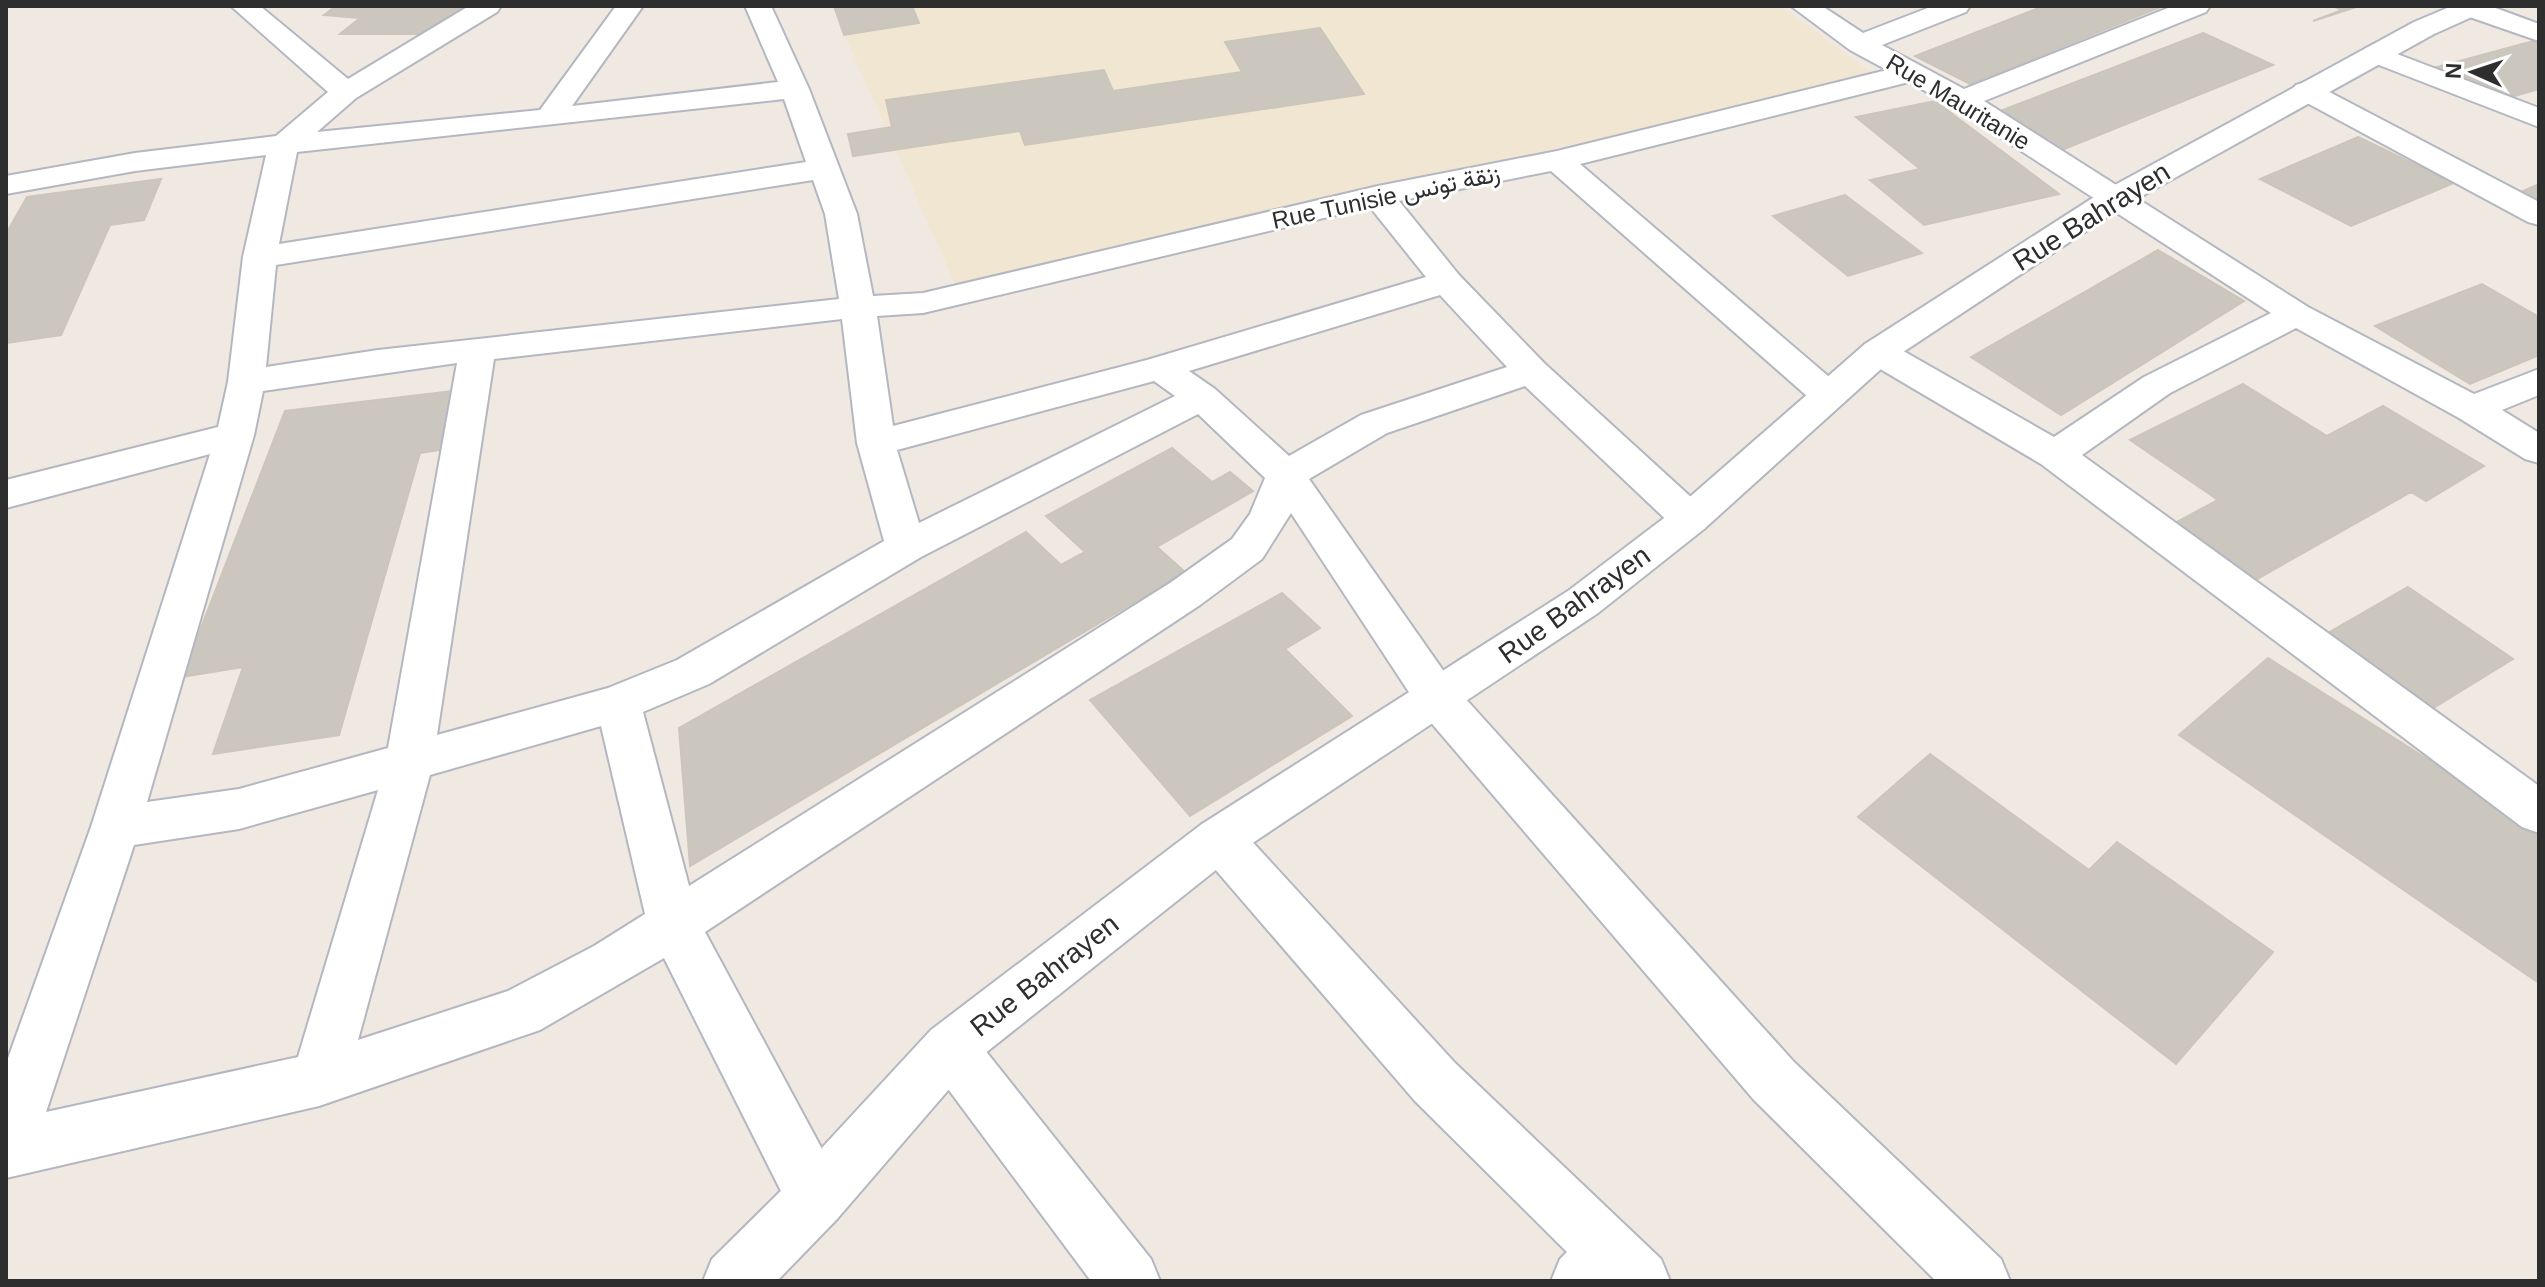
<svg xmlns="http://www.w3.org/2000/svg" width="2545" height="1287" font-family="Arial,Vazirmatn,sans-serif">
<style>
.education{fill:#f0e6d1}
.building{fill:#cbc7bf;stroke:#cbc5ba;stroke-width:2}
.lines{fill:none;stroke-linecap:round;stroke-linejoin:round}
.street-casing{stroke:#b4b7c1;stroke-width:4}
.secondary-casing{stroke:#b4b7c1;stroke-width:4}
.street{fill:#fff;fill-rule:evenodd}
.secondary{fill:#fff;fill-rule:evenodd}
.labels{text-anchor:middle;stroke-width:6;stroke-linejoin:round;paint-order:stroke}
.far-street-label{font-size:24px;fill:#2e2e2e;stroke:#fff}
.street-label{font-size:28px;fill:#2e2e2e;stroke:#fff}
</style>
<rect width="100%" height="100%" fill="#efe9e1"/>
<path class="education" d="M 832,6 L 1780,6 L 1875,75 L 956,286 Z"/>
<path class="building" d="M 336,6 L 465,6 L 421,34 L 340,34 L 360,18 L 324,15 Z
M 834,6 L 912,6 L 919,23 L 844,35 Z
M 2044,6 L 2163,6 L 1970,84 L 1915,56 Z
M 2333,6 L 2359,6 L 2313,21 L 2342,10 Z
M 1320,28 L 1364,94 L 1025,145 L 1020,131 L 853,156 L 848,134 L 892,127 L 886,100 L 1104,70 L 1113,91 L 1242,72 L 1225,42 Z
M 2203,33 L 2273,65 L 2062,150 L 1995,113 Z
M 2537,40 L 2539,89 L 2501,100 L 2437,67 Z
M 1935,101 L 2059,194 L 1924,225 L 1870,180 L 1920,169 L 1856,117 Z
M 2358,137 L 2454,183 L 2351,226 L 2260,179 Z
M 161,179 L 144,220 L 110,225 L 61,335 L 6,343 L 6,234 L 27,197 Z
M 2539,184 L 2539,207 L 2514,195 Z
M 1845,195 L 1922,253 L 1848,276 L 1773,216 Z
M 2158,250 L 2244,301 L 2061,415 L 1971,357 Z
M 2482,284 L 2539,317 L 2539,355 L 2470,384 L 2375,326 Z
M 2243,384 L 2327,436 L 2383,406 L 2484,466 L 2426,501 L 2411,492 L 2250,583 L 2169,526 L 2218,500 L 2130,440 Z
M 462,390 L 446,449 L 420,453 L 339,735 L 213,754 L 243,667 L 182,677 L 285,411 Z
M 1172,448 L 1212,482 L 1230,472 L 1253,491 L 1157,547 L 1185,572 L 690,866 L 679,728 L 1026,532 L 1061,565 L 1085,552 L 1046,516 Z
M 2408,587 L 2513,659 L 2430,710 L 2326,634 Z
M 1282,593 L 1320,628 L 1285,649 L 1352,716 L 1190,816 L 1090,700 Z
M 2268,658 L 2539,830 L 2539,983 L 2179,735 Z
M 1930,754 L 2089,870 L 2117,842 L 2273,952 L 2176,1064 L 1858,817 Z"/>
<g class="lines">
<defs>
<path id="street" d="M 231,6 L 260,6 L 348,79 L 469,6 L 501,6 L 497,12 L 356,98 L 317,132 L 540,110 L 616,6 L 643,6 L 572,106 L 778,82 L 745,6 L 771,6 L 809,89 L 857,214 L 873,296 L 923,293 L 1378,186 L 1557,151 L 1887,70 L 1850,50 L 1791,6 L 1822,6 L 1863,33 L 1933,6 L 1970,6 L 1966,12 L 1882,45 L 1964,89 L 2173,6 L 2210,6 L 2206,12 L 1984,101 L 2308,307 L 2474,394 L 2539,369 L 2539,395 L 2502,410 L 2539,433 L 2539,463 L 2525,459 L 2459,418 L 2296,328 L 2170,393 L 2082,455 L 2539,786 L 2539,833 L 2522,827 L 2041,464 L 1865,360 L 1860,352 L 1865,344 L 1878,341 L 1891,344 L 2054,437 L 2144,377 L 2271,313 L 1952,106 L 1909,82 L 1580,164 L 1842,388 L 1848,396 L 1842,404 L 1829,408 L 1816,404 L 1551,171 L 1399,201 L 1459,275 L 1544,363 L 1704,509 L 1710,519 L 1704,529 L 1690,533 L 1676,529 L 1525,386 L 1387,433 L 1309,479 L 1454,686 L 1794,1062 L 2001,1259 L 2010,1281 L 1936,1281 L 1754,1100 L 1422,712 L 1291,513 L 1262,559 L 1200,605 L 705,932 L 837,1177 L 846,1198 L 837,1219 L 816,1228 L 795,1219 L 664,958 L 540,1030 L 319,1106 L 6,1178 L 6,1064 L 91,827 L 210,454 L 6,508 L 6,480 L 218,427 L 228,382 L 243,257 L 266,155 L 135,171 L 6,194 L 6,176 L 135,153 L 276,136 L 328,92 ZM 784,99 L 806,162 L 279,244 L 297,152 ZM 813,180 L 825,214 L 839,299 L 378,350 L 266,367 L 276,265 ZM 1370,207 L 1426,277 L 1147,360 L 893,426 L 877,316 L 923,313 ZM 1440,295 L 1507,367 L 1361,415 L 1289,456 L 1215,389 L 1189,371 ZM 842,319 L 857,443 L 884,541 L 677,660 L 608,688 L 437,735 L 494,359 ZM 457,363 L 388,748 L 239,789 L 147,802 L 254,435 L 263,391 ZM 1154,381 L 1175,396 L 919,523 L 897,450 ZM 1198,414 L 1265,478 L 1250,514 L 1232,539 L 1170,583 L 689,886 L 643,712 L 709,684 L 921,557 ZM 601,726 L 645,914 L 594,946 L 508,991 L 358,1040 L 430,775 ZM 378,790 L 298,1057 L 46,1112 L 134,845 L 239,829 Z
M 2458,6 L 2490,6 L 2539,24 L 2539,41 L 2461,14 Z
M 2376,46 L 2539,108 L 2539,127 L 2366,60 L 2362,54 L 2366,48 Z
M 2306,82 L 2316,85 L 2539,202 L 2539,225 L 2528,222 L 2296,97 L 2291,91 L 2296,85 Z
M 1219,818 L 1236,824 L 1455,1063 L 1661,1259 L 1670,1281 L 1551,1281 L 1560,1259 L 1567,1252 L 1415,1101 L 1202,854 L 1194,839 L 1202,824 Z
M 950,1022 L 969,1030 L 1151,1259 L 1160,1281 L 1091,1281 L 931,1066 L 923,1048 L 931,1030 Z"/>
<path id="secondary" d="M 2452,6 L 2487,6 L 2483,12 L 2434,34 L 2124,206 L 1891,360 L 1704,529 L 1598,613 L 1236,854 L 969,1066 L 837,1219 L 777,1281 L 703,1281 L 712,1259 L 795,1177 L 931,1030 L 1202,824 L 1568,591 L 1676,509 L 1865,344 L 2102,192 L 2414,22 Z"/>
</defs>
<use href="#street" class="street-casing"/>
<use href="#secondary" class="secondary-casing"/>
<use href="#street" class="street"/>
<use href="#secondary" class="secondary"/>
</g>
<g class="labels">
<g class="far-street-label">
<text transform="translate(1958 102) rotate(31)" y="8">Rue Mauritanie</text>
<text transform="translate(1386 197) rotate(-12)" y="8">Rue Tunisie زنقة تونس</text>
</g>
<g class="street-label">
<text transform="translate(2091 216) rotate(-32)" y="10">Rue Bahrayen</text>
<text transform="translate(1574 604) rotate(-36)" y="10">Rue Bahrayen</text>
<text transform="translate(1044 975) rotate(-38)" y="10">Rue Bahrayen</text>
</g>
</g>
<rect width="2545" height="1287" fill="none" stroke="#2e2e2e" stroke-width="16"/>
<g transform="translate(2473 72) rotate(273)" stroke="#ffffff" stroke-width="6" paint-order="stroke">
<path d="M0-6L14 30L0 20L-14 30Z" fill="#2e2e2e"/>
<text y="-12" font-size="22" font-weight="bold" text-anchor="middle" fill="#2e2e2e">N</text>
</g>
</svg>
